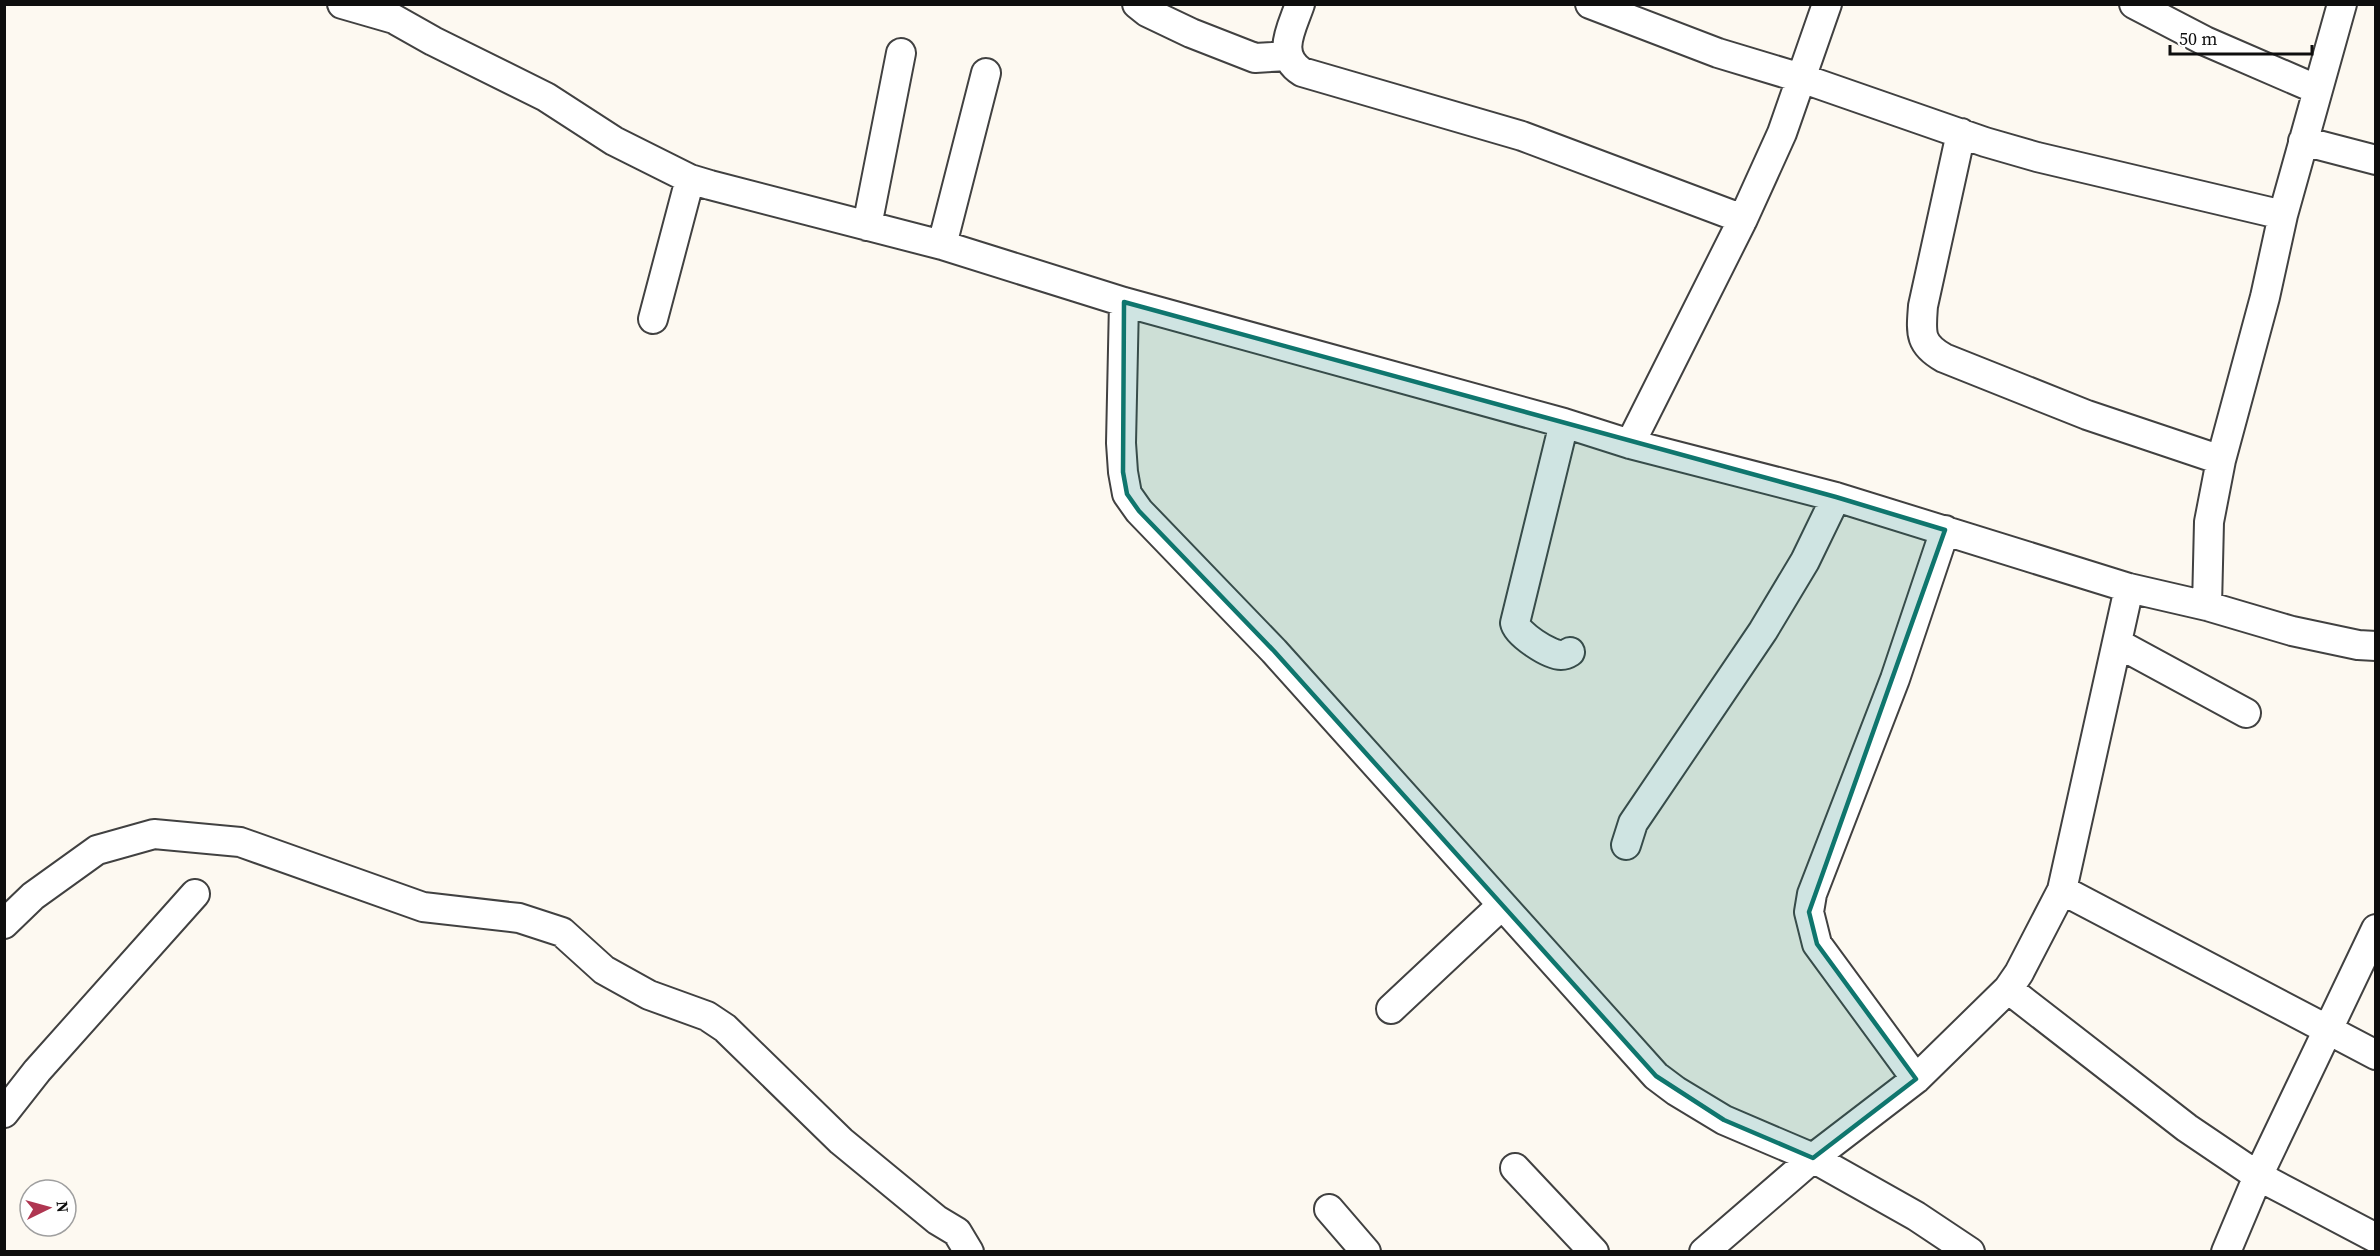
<svg xmlns="http://www.w3.org/2000/svg" width="2380" height="1256" font-family="'Source Serif 4',serif">
<style>
.lines{fill:none;stroke-linecap:round;stroke-linejoin:round}
.minor-casing{stroke:#414141;stroke-width:32}
.minor{stroke:#fff;stroke-width:28}
.marked{fill:#0f766e;fill-opacity:0.2;stroke:#0f766e;stroke-width:4.5;stroke-linejoin:round}
</style>
<rect width="100%" height="100%" fill="#fdf9f1"/>
<g class="lines">
<defs>
<path id="minor" d="M 342,4 L 394,19 L 433,41 L 546,97 L 614,141 L 690,179 L 710,185 L 942,245 L 1124,302 L 1564,423 L 1630,444 L 1836,497 L 2129,588 L 2207,606 L 2292,631 L 2358,645 L 2376,646
M 1137,4 L 1147,12 L 1191,33 L 1255,58 L 1288,56
M 1300,4 C 1292,28 1275,55 1302,72 L 1522,136 L 1743,219
M 1590,4 L 1718,53 L 1801,78 L 1985,142 L 2037,157 L 2283,215
M 2134,4 L 2205,41 L 2316,89
M 1961,133 L 1923,306 C 1921,333 1919,344 1944,358 L 2087,415 L 2221,460
M 2303,141 L 2376,160
M 867,226 L 901,53
M 942,245 L 986,73
M 1124,302 L 1121,443 L 1123,472 L 1127,494 L 1139,511 L 1274,651 L 1656,1076 L 1676,1091 L 1724,1120 L 1813,1158 L 1916,1216 L 1970,1252
M 653,319 L 690,179
M 1564,423 L 1515,623 C 1517,634 1549,655 1561,655 C 1565,655 1567,654 1570,652
M 1630,444 L 1743,219 L 1782,133 L 1827,4
M 2207,606 L 2209,522 L 2221,460 L 2265,297 L 2283,215 L 2342,4
M 2117,643 L 2246,713
M 1626,845 L 1633,823 L 1763,631 L 1805,561 L 1836,497
M 2062,890 L 2376,1055
M 4,924 L 33,896 L 97,850 L 154,834 L 240,842 L 423,907 L 519,918 L 562,932 L 604,970 L 649,995 L 707,1016 L 725,1028 L 841,1141 L 937,1220 L 957,1232 L 969,1252
M 2008,989 L 2187,1128 L 2258,1176 L 2376,1238
M 1391,1009 L 1502,905
M 1916,1079 L 1817,944 L 1809,912 L 1812,894 L 1895,679 L 1945,530
M 4,1113 L 37,1071 L 195,894
M 1515,1168 L 1594,1252
M 1329,1209 L 1366,1252
M 1704,1252 L 1813,1158 L 1916,1079 L 2008,989 L 2019,973 L 2062,890 L 2129,588
M 2226,1252 L 2258,1176 L 2376,929"/>
</defs>
<use href="#minor" class="minor-casing"/>
<use href="#minor" class="minor"/>
</g>
<path class="marked" d="M 1124,302 L 1836,497 L 1945,530 L 1809,912 L 1817,944 L 1916,1079 L 1813,1158 L 1724,1120 L 1656,1076 L 1274,651 L 1139,511 L 1127,494 L 1123,472 Z"/>
<rect width="2380" height="1256" fill="none" stroke="#0e0e0e" stroke-width="12"/>
<g transform="translate(48 1208) rotate(85)"><circle r="28" fill="#ffffff" stroke="#9f9f9f" stroke-width="1.5"/>
<path d="M0-4.5L10 22L0 15L-10 22Z" fill="#af3651"/>
<text y="-9" font-size="16" font-weight="bold" text-anchor="middle" fill="#0e0e0e">N</text>
</g>
<path d="M2170 45v9h142v-9" fill="none" stroke="#0e0e0e" stroke-width="3"/>
<text x="2179" y="45" font-size="18" fill="#0e0e0e" stroke="#ffffff" stroke-width="4.5" paint-order="stroke">50 m</text>
</svg>
